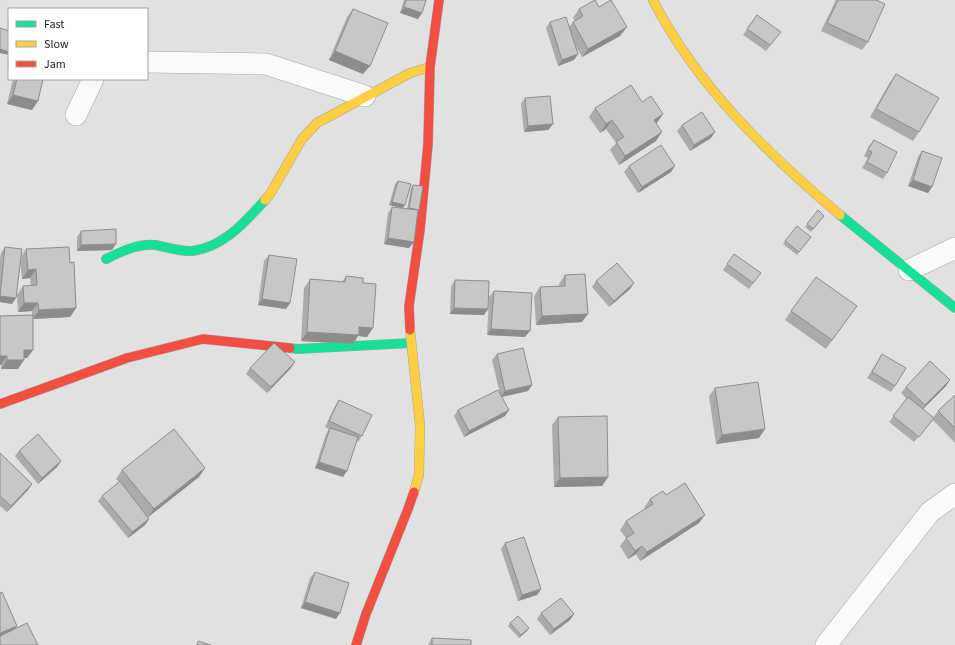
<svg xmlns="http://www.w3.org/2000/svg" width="955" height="645" font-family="'Source Sans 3',sans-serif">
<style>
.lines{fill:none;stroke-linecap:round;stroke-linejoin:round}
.street-casing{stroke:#a5a5a5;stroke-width:22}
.fast-casing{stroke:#a5a5a5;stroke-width:10}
.slow-casing{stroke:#a5a5a5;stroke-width:10}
.jam-casing{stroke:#a5a5a5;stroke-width:10}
.street{stroke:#fafafa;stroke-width:21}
.fast{stroke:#16e098;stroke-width:9}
.slow{stroke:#ffcf43;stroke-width:9}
.jam{stroke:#f24e42;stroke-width:9}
.wall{fill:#abacaa}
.shaded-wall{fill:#8b8c8b}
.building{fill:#c7c8c6;stroke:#8b8c8b}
</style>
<rect width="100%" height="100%" fill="#e0e1e0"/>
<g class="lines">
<defs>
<path id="street" d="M 147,62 L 266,64 L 365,96
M 76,115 L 93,79
M 909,270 L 955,248
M 826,645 L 930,512 L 955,494"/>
<path id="fast" d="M 840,215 L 955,308
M 106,259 C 120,252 139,243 155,245 C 166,247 182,252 192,251 C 224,247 245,222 265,200
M 290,348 L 298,349 L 411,343"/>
<path id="slow" d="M 653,0 C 696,85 768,154 840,215
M 265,200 L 270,194 L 302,139 L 317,123 L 410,73 L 430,67
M 410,330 L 420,425 L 419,475 L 414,492"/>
<path id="jam" d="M 410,330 L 409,306 L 420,230 L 428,144 L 430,67 L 439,0
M 0,404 L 127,358 L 203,339 L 290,348
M 356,645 L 366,614 L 408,509 L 414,492"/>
</defs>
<use href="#street" class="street-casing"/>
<use href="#fast" class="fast-casing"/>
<use href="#slow" class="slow-casing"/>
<use href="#jam" class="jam-casing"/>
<use href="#street" class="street"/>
<use href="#fast" class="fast"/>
<use href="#slow" class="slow"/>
<use href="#jam" class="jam"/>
</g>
<path class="wall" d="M 404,0 L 426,0 L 422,13 L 418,19 L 400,13 Z
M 836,0 L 876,0 L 868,42 L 862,50 L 821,31 Z
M 599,7 L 620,36 L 582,57 L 575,45 L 578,54 L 574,60 L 558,66 L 546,28 L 550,22 L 569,27 L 573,22 L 575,21 L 573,18 L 579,9 Z
M 353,9 L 363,74 L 329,60 L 347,17 Z
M 757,15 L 781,32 L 766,51 L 743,35 Z
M 896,74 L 919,132 L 913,141 L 870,117 L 890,82 Z
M 13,79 L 43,79 L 38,101 L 32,110 L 7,104 Z
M 525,98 L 553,124 L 548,130 L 524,132 L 521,104 Z
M 642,102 L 657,123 L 656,123 L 656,141 L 619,165 L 610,150 L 616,143 L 606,129 L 600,133 L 589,117 L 595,108 Z
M 682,125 L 711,138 L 690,151 L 677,131 Z
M 874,140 L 887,173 L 883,179 L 862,168 L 868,158 L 864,156 L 869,146 Z
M 922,151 L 932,187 L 928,193 L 908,186 L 918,157 Z
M 629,166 L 671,172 L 638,193 L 624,172 Z
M 398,181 L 403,208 L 407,209 L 411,188 L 413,185 L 419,210 L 418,211 L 414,242 L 409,248 L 384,244 L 388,213 L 392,207 L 403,208 L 389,205 L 395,184 Z
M 818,210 L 824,216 L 811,232 L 805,227 Z
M 797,226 L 811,237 L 797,255 L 783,244 Z
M 81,231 L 112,250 L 77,251 L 77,237 Z
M 5,247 L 21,257 L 26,249 L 70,263 L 76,308 L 70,317 L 33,319 L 33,350 L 27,358 L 24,358 L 18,369 L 1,369 L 1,365 L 32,315 L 32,311 L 18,312 L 17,295 L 23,286 L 31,286 L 30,278 L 22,279 L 20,259 L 12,304 L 0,302 L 0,259 L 1,253 Z
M 734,254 L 761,273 L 749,289 L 723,270 Z
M 269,255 L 290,303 L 286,309 L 258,305 L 264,261 Z
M 565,275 L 582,322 L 536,325 L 534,296 L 540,287 L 559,286 L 559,284 Z
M 346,276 L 363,283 L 367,337 L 358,336 L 353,344 L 301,341 L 304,288 L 310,279 L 342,282 Z
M 455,280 L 488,309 L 484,315 L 450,314 L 451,286 Z
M 596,281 L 634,283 L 630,289 L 609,307 L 592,287 Z
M 494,291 L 525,337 L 487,335 L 489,297 Z
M 857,306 L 826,349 L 785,320 L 791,311 Z
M 497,354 L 532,385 L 528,391 L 502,397 L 505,416 L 464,437 L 454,416 L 458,410 L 500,394 L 492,360 Z
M 882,354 L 895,386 L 891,392 L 867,378 Z
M 250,368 L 291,368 L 267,393 L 246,374 Z
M 946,386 L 923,409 L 933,418 L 938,411 L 955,395 L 955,443 L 933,420 L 914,442 L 889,422 L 907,399 L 901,393 L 906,387 Z
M 715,388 L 759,438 L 716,444 L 709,396 Z
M 339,400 L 362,436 L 358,442 L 357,441 L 343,477 L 315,468 L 326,434 L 329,429 L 325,427 L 335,406 Z
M 558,417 L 608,477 L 602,486 L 554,487 L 552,425 Z
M 19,451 L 61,461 L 57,467 L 38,484 L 15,456 Z
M 0,453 L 32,484 L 28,490 L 7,512 L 0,506 Z
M 205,468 L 199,477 L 148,517 L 149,519 L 145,525 L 128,538 L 98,501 L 102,496 L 119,482 L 116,479 L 122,470 Z
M 666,495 L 699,523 L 640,561 L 636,554 L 628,559 L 620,546 L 626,538 L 620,530 L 626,521 L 645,509 L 644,508 L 650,499 Z
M 505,543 L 541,589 L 537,595 L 518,601 L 501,549 Z
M 315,572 L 336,619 L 301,608 L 310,578 Z
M 541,613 L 574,614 L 570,620 L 550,635 L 537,619 Z
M 510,623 L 527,631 L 519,638 L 508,626 Z
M 432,638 L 471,645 L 428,645 Z"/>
<path class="shaded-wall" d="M 404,7 L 422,13 L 418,19 L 400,13 Z
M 627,27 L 620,36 L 582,57 L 588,49 Z
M 0,49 L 9,52 L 9,55 L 0,53 Z
M 335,51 L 370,66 L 363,74 L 329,60 Z
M 578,54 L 574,60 L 558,66 L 562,60 Z
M 13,95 L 38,101 L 32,110 L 7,104 Z
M 663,114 L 657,123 L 648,128 L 654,120 Z
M 612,120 L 606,129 L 600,133 L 606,124 Z
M 553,124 L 548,130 L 524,132 L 528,126 Z
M 662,132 L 656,141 L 619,165 L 625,156 Z
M 715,132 L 711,138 L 690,151 L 694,145 Z
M 675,166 L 671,172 L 638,193 L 642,187 Z
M 913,180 L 932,187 L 928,193 L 908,186 Z
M 392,202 L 405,205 L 403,208 L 389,205 Z
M 388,238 L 414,242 L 409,248 L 384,244 Z
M 116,244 L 112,250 L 77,251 L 81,245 Z
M 36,269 L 30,278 L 22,279 L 28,270 Z
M 634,283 L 630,289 L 609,307 L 614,301 Z
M 0,296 L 16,298 L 12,304 L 0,302 Z
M 262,299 L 290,303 L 286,309 L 258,305 Z
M 24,303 L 38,303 L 32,311 L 18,312 Z
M 76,308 L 70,317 L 33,319 L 39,310 Z
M 454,308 L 488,309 L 484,315 L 450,314 Z
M 588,314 L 582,322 L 536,325 L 542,316 Z
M 359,327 L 373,328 L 367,337 L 358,336 L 353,344 L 301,341 L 307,332 Z
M 491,329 L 530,331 L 525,337 L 487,335 Z
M 24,350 L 33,350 L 27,358 L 17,358 Z
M 0,356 L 7,356 L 1,365 L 0,365 Z
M 7,360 L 24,360 L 18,369 L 1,369 Z
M 295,362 L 291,368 L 267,393 L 271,387 Z
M 950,380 L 946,386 L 921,411 L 925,405 Z
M 532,385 L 528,391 L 501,397 L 505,391 Z
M 509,410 L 505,416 L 464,437 L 469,431 Z
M 765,429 L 759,438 L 716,444 L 722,435 Z
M 61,461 L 57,467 L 38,484 L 42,478 Z
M 319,462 L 347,471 L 343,477 L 315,468 Z
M 205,468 L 199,477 L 147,518 L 154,509 Z
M 608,477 L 602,486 L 554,487 L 560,478 Z
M 32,484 L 28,490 L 7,512 L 11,506 Z
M 705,515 L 699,523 L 640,561 L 647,552 Z
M 149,519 L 145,525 L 128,538 L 132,532 Z
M 642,546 L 636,554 L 628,559 L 635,551 Z
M 541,589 L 537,595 L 518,601 L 522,595 Z
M 305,602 L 340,613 L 336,619 L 301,608 Z
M 574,614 L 570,620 L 550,635 L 554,629 Z
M 17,626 L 13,631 L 0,637 L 0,633 Z
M 529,628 L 527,631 L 519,638 L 521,635 Z"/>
<path class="building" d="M 406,0 L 426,0 L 422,13 L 404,7 Z
M 595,0 L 599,7 L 611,0 L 627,27 L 588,49 L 573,22 L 583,16 L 579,9 Z
M 838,0 L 876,0 L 885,4 L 868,42 L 827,23 Z
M 353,9 L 388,23 L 370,66 L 335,51 Z
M 757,15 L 781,32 L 770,45 L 747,29 Z
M 566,17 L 578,54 L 562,60 L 550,22 Z
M 0,28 L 9,31 L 9,52 L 0,49 Z
M 896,74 L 939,98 L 919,132 L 876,109 Z
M 17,79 L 43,79 L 38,101 L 13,95 Z
M 631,85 L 642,102 L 651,96 L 663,114 L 654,120 L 662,132 L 625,156 L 616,142 L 624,137 L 612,120 L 606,124 L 595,108 Z
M 550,96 L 553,124 L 528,126 L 525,98 Z
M 702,112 L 715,132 L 694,145 L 682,125 Z
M 874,140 L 897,152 L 887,173 L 867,162 L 872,152 L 868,150 Z
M 661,145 L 675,166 L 642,187 L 629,166 Z
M 922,151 L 942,158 L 932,187 L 913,180 Z
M 398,181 L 411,184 L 405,205 L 392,202 Z
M 413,185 L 423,186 L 419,210 L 409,208 Z
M 392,207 L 418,210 L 414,242 L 388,238 Z
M 818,210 L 824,216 L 813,229 L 807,224 Z
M 797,226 L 811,237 L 799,252 L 785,241 Z
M 116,229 L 116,244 L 81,245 L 81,231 Z
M 5,247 L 22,249 L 16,298 L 0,296 Z
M 69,247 L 70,263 L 74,262 L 76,308 L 39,310 L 38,303 L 24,303 L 23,286 L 37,285 L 36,269 L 28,270 L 26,249 Z
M 734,254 L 761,273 L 753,283 L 727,264 Z
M 269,255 L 297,259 L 290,303 L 262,299 Z
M 617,263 L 634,283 L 614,301 L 596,281 Z
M 585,274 L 588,314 L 542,316 L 540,287 L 565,286 L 565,275 Z
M 346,276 L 363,278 L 363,283 L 376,284 L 373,328 L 359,327 L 359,335 L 307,332 L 310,279 L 345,282 Z
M 816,277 L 857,306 L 832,340 L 791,311 Z
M 455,280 L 489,281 L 488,309 L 454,308 Z
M 494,291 L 532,293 L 530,331 L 491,329 Z
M 33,315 L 33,350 L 24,350 L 24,360 L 7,360 L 7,356 L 0,356 L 0,316 Z
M 274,343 L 295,362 L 271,387 L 250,368 Z
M 523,348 L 532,385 L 505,391 L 497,354 Z
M 882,354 L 906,368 L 895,386 L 872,372 Z
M 930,361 L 950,380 L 925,405 L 906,387 Z
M 758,382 L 765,429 L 722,435 L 715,388 Z
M 498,390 L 509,410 L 469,431 L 458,410 Z
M 955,395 L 955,428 L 938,411 Z
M 908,397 L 934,418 L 919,437 L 893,416 Z
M 339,400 L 372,415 L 362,436 L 329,421 Z
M 607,416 L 608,477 L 560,478 L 558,417 Z
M 330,428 L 358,437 L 347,471 L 319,462 Z
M 174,429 L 205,468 L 154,509 L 122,470 Z
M 38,434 L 61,461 L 42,478 L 19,451 Z
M 0,453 L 32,484 L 11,506 L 0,496 Z
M 120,481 L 149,519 L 132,532 L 102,496 Z
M 685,483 L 705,515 L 647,552 L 642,546 L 635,551 L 626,538 L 634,533 L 626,521 L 653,504 L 650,499 L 663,491 L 666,495 Z
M 524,537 L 541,589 L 522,595 L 505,543 Z
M 315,572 L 349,583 L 340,613 L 305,602 Z
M 2,592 L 17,626 L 0,633 L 0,593 Z
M 561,598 L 574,614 L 554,629 L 541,613 Z
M 518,616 L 529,628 L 521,635 L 510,623 Z
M 27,623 L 38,645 L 0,645 L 0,636 Z
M 432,638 L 471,640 L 471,645 L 432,645 Z
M 198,641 L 211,645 L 197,645 Z"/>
<rect x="8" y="8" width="140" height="72" fill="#ffffff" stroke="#a4a4a4"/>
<rect x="16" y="21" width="20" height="6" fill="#16e098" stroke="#a4a4a4"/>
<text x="44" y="28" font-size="12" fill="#1b1c1b">Fast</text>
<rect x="16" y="41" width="20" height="6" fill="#ffcf43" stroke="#a4a4a4"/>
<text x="44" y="48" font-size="12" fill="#1b1c1b">Slow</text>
<rect x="16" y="61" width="20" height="6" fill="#f24e42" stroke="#a4a4a4"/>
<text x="44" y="68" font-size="12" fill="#1b1c1b">Jam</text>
</svg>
